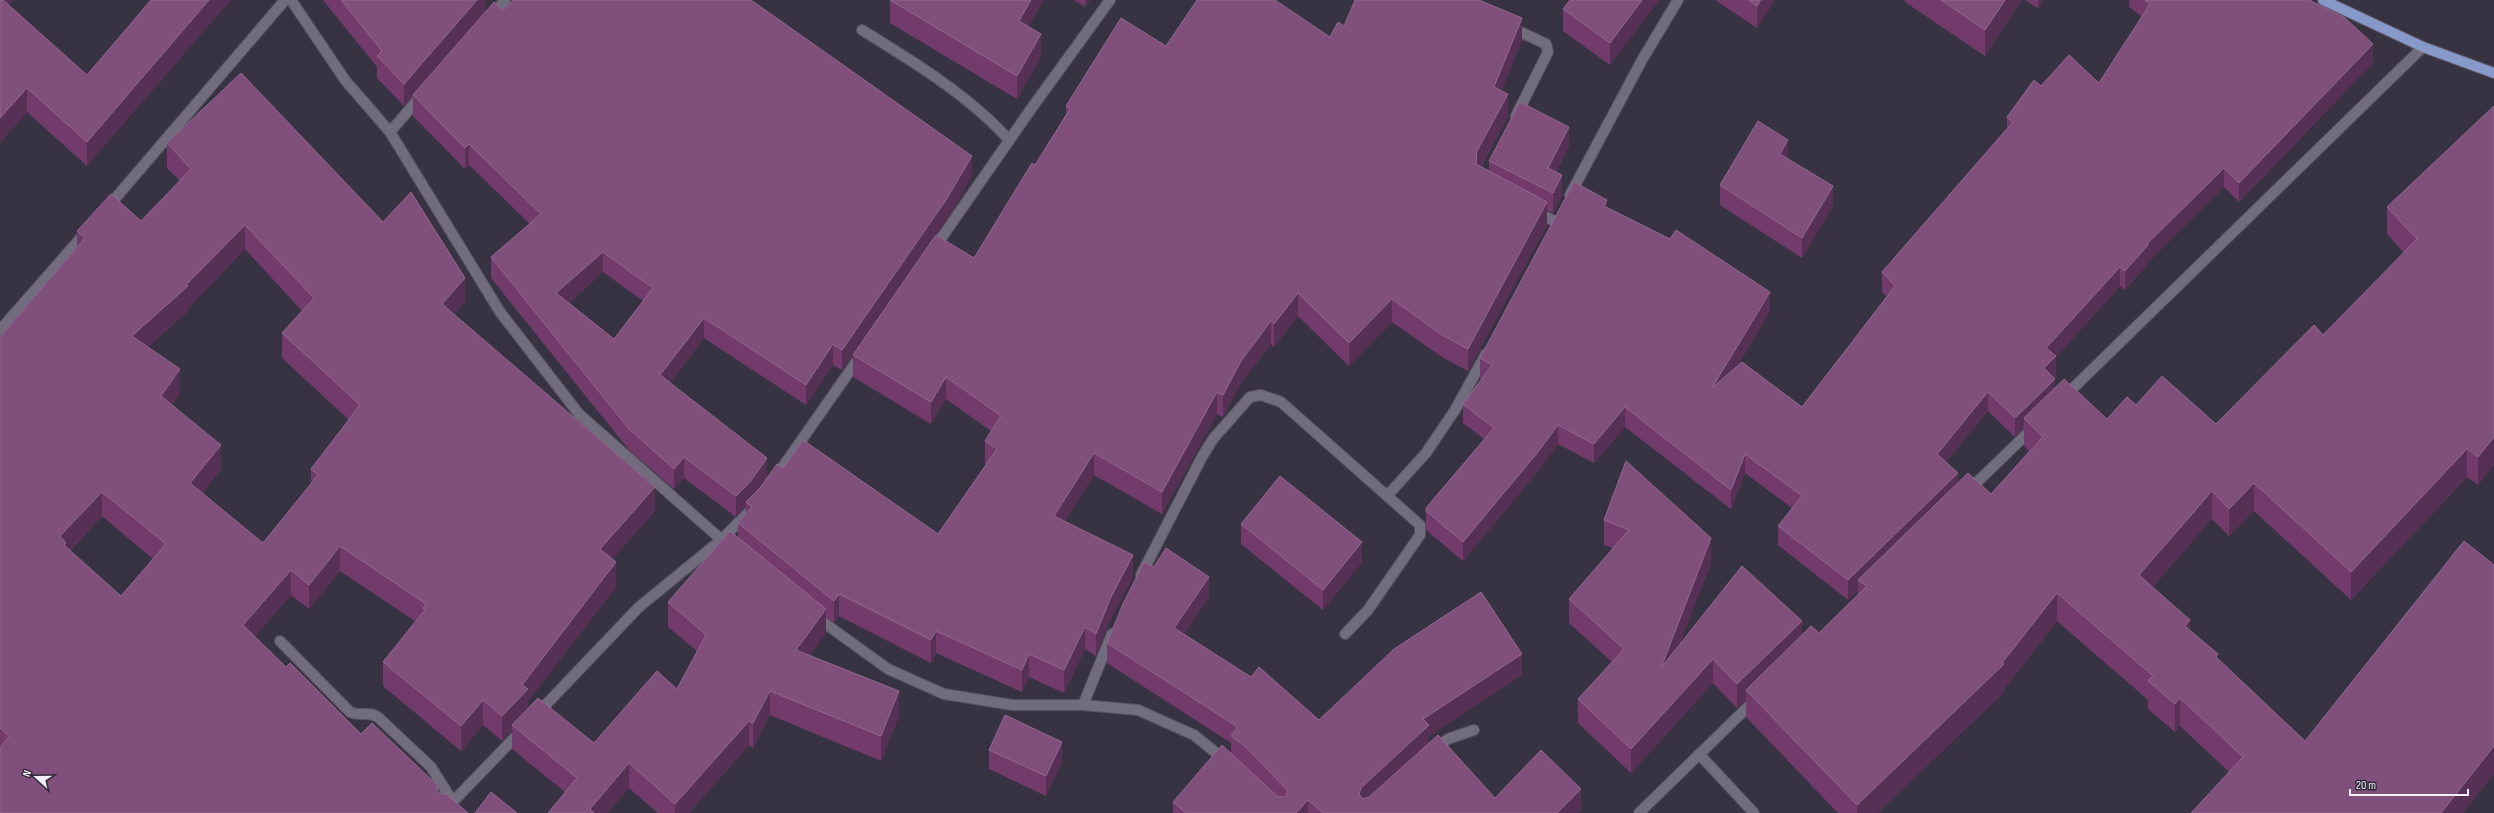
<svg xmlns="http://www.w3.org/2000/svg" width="2494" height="813" font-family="'Sofia Sans Condensed',sans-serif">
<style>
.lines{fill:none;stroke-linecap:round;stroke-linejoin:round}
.minor-casing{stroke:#56525e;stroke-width:12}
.major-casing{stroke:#56525e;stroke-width:12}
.minor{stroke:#726d7e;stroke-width:10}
.major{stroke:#8799c9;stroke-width:10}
.wall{fill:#733b6c;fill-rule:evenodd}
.shaded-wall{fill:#563055}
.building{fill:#814f7c;stroke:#92688f;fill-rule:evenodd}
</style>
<rect width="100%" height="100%" fill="#383342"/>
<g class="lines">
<defs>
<path id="minor" d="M 291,0 L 345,80 L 390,132 L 500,312 L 579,414 L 732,549
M 491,17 L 505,0
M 1510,27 L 1546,44 L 1548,52 L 1516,116
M 862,30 C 912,61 970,96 1009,140
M 390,132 L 421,96
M 1570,195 L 1642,60 L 1678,0
M 107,208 L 285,0
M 1535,211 L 1556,222
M 933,250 L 1031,109 L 1110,0
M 0,330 L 86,232
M 2065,396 L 2423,47
M 775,478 L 861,355
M 1969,490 L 2034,427
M 1387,496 L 1426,453 L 1455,410 L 1486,354
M 1141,575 L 1202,457 L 1213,439 L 1250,397 L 1261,395 L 1281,402 L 1420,525 L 1420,535 L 1368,610 L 1345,634
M 816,617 L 888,669 L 944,694 L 1012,705 L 1083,705 L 1138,710 L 1194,735 L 1226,761
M 280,641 L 350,712 C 359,717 370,710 379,718 L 431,767 L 453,802
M 1083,705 L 1112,634
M 537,714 L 639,607 L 721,540 L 748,513
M 1433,750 L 1448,739 L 1474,730
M 1699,754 L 1754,813
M 442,813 L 522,730
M 1639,813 L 1755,700"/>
<path id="major" d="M 2323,0 L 2423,47 L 2494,73"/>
</defs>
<use href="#minor" class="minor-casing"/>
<use href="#major" class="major-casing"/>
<use href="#minor" class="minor"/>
<use href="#major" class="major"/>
</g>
<path class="wall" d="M 0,0 L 13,0 L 9,5 L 87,75 L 87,166 L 27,112 L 0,143 Z
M 323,0 L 485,0 L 485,12 L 503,11 L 972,176 L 946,221 L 842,370 L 833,365 L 806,405 L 704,338 L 670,383 L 767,478 L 783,468 L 938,534 L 986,464 L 985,464 L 985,441 L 991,431 L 946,399 L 931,424 L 853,377 L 853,355 L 974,258 L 1035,165 L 1066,115 L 1066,106 L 1166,46 L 1330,37 L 1344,26 L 1522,40 L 1501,91 L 1508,116 L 1481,167 L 1489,171 L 1489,161 L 1569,146 L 1556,172 L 1562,195 L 1553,213 L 1547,210 L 1547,225 L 1468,371 L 1442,357 L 1392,322 L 1349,366 L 1298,316 L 1274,347 L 1271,344 L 1241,383 L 1223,417 L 1217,414 L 1162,514 L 1094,475 L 1065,521 L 1133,577 L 1111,619 L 1096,656 L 1085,649 L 1064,693 L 1029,677 L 1022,692 L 936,653 L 931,663 L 839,616 L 834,623 L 826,617 L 826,633 L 810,655 L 899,716 L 881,761 L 770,715 L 753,748 L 749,745 L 689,813 L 658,813 L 629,788 L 607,813 L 548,813 L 565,792 L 512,749 L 512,730 L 502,741 L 483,725 L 461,751 L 383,686 L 383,662 L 415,621 L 340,571 L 309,609 L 291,595 L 254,637 L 286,667 L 361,734 L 437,785 L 0,813 L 0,337 L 77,247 L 77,231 L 141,221 L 180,181 L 167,168 L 167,143 L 383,222 L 465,302 L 454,314 L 655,511 L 612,559 L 616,587 L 528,701 L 528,708 L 594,743 L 677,689 L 697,651 L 668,627 L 668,602 L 738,538 L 738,523 L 746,514 L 746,507 L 736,517 L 684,478 L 674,489 L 629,450 L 491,278 L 491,257 L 530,224 L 469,165 L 465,169 L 413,116 L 413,96 L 404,106 L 377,78 L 377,67 ZM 245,249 L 302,311 L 282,333 L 282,358 L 349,420 L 311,469 L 311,484 L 263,543 L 202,493 L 221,469 L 172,405 L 180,393 L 148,347 L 188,311 L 188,308 ZM 603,272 L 643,301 L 614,339 L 569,303 ZM 102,516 L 153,559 L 121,596 L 70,551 Z
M 890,0 L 1044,0 L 1028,26 L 1041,57 L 1017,99 L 890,23 Z
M 1074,0 L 1090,0 L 1085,7 Z
M 1570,0 L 1659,0 L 1610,65 L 1563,31 L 1563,9 Z
M 1715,0 L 1775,0 L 1757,28 Z
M 1905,0 L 2022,0 L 1985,56 L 1905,2 Z
M 2025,0 L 2043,0 L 2038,8 Z
M 2129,0 L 2309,0 L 2373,63 L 2239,202 L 2224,187 L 2148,262 L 2148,264 L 2125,290 L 2120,286 L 2056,357 L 2056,376 L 2054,378 L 2055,388 L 2107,419 L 2136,405 L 2216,424 L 2323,335 L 2404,253 L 2387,234 L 2387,207 L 2494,106 L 2494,464 L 2478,485 L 2467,477 L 2351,600 L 2254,511 L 2229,536 L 2212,519 L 2152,587 L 2190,630 L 2218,659 L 2305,741 L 2494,774 L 2229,772 L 2180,726 L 2175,732 L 2148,709 L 2148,700 L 2057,621 L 2004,689 L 2004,692 L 1878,813 L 1838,813 L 1746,717 L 1746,699 L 1737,708 L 1713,683 L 1631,773 L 1578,723 L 1578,699 L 1612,662 L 1569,623 L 1569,599 L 1613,548 L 1604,545 L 1604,520 L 1711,563 L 1679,645 L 1802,635 L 1819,633 L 1858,594 L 1858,590 L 1848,600 L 1778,545 L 1778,526 L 1792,508 L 1745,473 L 1731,509 L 1625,427 L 1594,463 L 1558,444 L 1538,471 L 1463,561 L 1426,530 L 1426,508 L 1484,439 L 1463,423 L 1463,404 L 1482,379 L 1480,378 L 1480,358 L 1607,207 L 1770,311 L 1738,365 L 1802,407 L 1887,297 L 1882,292 L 1882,272 L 2007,128 L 2007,117 L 2041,86 L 2099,83 L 2142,17 L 2129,7 ZM 1988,411 L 2015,437 L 2024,428 L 2024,446 L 2029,451 L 1991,494 L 1958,482 L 1946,462 Z
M 1788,159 L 1833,206 L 1802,258 L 1720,205 L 1720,185 Z
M 1241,524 L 1362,562 L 1323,610 L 1241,544 Z
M 1209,597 L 1184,634 L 1319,720 L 1522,675 L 1429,736 L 1429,743 L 1495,798 L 1581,809 L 1577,813 L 1173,813 L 1173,802 L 1231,753 L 1231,743 L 1107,663 L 1107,643 Z
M 989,750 L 1062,762 L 1046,796 L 989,769 Z"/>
<path class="shaded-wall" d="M 0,0 L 13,0 L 0,15 Z
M 209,0 L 231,0 L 87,166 L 87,142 Z
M 477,0 L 485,0 L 485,13 L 404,106 L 404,84 Z
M 1031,0 L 1044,0 L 1019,43 L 1019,21 Z
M 1085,0 L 1090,0 L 1085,7 Z
M 1642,0 L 1659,0 L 1610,65 L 1610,43 Z
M 1761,0 L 1775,0 L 1757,28 L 1757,6 Z
M 2005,0 L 2022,0 L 1985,56 L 1985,30 Z
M 2038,0 L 2043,0 L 2038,8 Z
M 1522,18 L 1522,40 L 1494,109 L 1494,87 Z
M 1041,34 L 1041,57 L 1017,99 L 1017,76 Z
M 2373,44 L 2373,63 L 2239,202 L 2239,183 Z
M 27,88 L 27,112 L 0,143 L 0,118 Z
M 1508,94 L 1508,116 L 1477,173 L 1476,164 L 1477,151 Z
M 1569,127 L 1569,146 L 1548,187 L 1548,168 Z
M 1788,140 L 1788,160 L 1780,154 Z
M 469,144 L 469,165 L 465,169 L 465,148 Z
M 972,156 L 972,176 L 946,221 L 842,370 L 842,350 Z
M 2224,168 L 2224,187 L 2148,262 L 2148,264 L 2125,290 L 2125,271 L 2147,244 Z
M 1562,175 L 1562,195 L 1553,213 L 1553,193 Z
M 1833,186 L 1833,206 L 1802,258 L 1802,238 Z
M 1607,200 L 1607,219 L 1604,206 Z
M 1547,202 L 1547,225 L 1468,371 L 1468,349 Z
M 245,225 L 245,249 L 188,308 L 188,311 L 132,361 L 132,336 L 186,285 Z
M 603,252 L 603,272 L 556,314 L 556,293 Z
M 2120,267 L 2120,286 L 2056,357 L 2056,376 L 2044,388 L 2044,368 L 2046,348 Z
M 465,278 L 465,302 L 442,328 L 442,304 Z
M 1770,292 L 1770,311 L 1712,408 L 1712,388 Z
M 1298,293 L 1298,316 L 1274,347 L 1274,324 Z
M 1392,299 L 1392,322 L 1349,366 L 1349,343 Z
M 704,318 L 704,338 L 660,396 L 660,375 Z
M 1271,321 L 1271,344 L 1241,383 L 1223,417 L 1223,395 L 1241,361 Z
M 833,344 L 833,365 L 806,405 L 806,385 Z
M 180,369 L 180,393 L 161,421 L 161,396 Z
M 946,377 L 946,399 L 931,424 L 931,402 Z
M 2055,379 L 2055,398 L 2024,418 L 2024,428 L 2015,437 L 2015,418 Z
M 1217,392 L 1217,414 L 1162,514 L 1162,492 Z
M 1988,392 L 1988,411 L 1937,473 L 1937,454 Z
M 1625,407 L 1625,427 L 1594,463 L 1594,444 Z
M 1558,425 L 1558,444 L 1538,471 L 1463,561 L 1463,542 Z
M 2494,437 L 2494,464 L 2478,485 L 2478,457 Z
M 221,445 L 221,469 L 190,507 L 190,483 Z
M 2467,449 L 2467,477 L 2351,600 L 2351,572 Z
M 1094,453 L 1094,475 L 1054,538 L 1054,516 Z
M 1745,454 L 1745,473 L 1731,509 L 1731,490 Z
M 684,457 L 684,478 L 674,489 L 674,469 Z
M 767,458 L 767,478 L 750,503 L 746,502 L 746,507 L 736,517 L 736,496 Z
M 1958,473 L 1958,492 L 1858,580 L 1858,590 L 1848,600 L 1848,580 Z
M 2254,483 L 2254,511 L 2229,536 L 2229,509 Z
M 655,487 L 655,511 L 600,573 L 600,549 Z
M 2212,491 L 2212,519 L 2139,603 L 2139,575 Z
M 102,492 L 102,516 L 66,554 L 60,536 Z
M 1711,538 L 1711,563 L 1661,693 L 1661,668 Z
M 1362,542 L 1362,562 L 1323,610 L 1323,590 Z
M 340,546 L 340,571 L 309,609 L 309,585 Z
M 1133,555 L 1133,577 L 1111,619 L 1096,656 L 1096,634 L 1111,597 Z
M 616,562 L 616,587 L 528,701 L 528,714 L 512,725 L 512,730 L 502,741 L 502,716 L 522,685 Z
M 291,570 L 291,595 L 243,650 L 243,625 Z
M 1209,577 L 1209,597 L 1174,649 L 1174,628 Z
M 2057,593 L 2057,621 L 2004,689 L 2004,692 L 1878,813 L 1857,813 L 1857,805 L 2002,663 Z
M 839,594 L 839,616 L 834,623 L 834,601 Z
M 826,609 L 826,633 L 796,674 L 796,650 Z
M 2190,620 L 2190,648 L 2185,626 Z
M 1802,621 L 1802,645 L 1746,690 L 1746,699 L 1737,708 L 1737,684 Z
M 1085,627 L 1085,649 L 1064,693 L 1064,670 Z
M 936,631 L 936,653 L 931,663 L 931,640 Z
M 1029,654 L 1029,677 L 1022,692 L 1022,670 Z
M 1522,654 L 1522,675 L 1429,736 L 1429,746 L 1361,808 L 1359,794 L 1361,788 L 1423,719 Z
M 1713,659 L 1713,683 L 1631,773 L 1631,749 Z
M 770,691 L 770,715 L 753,748 L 753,723 Z
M 899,691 L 899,716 L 881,761 L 881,736 Z
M 2180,698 L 2180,726 L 2175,732 L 2175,704 Z
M 483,700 L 483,725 L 461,751 L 461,726 Z
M 749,721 L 749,745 L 689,813 L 675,813 L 675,804 Z
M 1062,742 L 1062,762 L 1046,796 L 1046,776 Z
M 2494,746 L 2494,774 L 2463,813 L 2441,813 Z
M 629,763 L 629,788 L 607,813 L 590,813 L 590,809 Z
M 1581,789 L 1581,809 L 1577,813 L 1557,813 Z
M 1308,800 L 1308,813 L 1296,813 Z"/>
<path class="building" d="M 0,0 L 3,0 L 87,75 L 151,0 L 209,0 L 87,142 L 27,88 L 0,118 Z
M 341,0 L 477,0 L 404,84 L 377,56 L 382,51 Z
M 513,0 L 751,0 L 972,156 L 946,200 L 842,350 L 833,344 L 806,385 L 704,318 L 660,375 L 767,458 L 750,482 L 736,496 L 684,457 L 674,469 L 629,429 L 491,257 L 541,214 L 469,144 L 465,148 L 413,95 L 494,2 L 503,11 ZM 603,252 L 653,288 L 614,339 L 556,293 Z
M 890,0 L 1031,0 L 1019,21 L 1041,34 L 1017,76 Z
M 1197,0 L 1275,0 L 1330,37 L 1338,22 L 1344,26 L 1355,0 L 1479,0 L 1522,18 L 1494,87 L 1508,94 L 1477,151 L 1476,164 L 1547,202 L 1468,349 L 1442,335 L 1392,299 L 1349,343 L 1298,293 L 1274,324 L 1271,321 L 1241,361 L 1223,395 L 1217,392 L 1162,492 L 1094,453 L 1054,516 L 1133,555 L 1111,597 L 1096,634 L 1085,627 L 1064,670 L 1029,654 L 1022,670 L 936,631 L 931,640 L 839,594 L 834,601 L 738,523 L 752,507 L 746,502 L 760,488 L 777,464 L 783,468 L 803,440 L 938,534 L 997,449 L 985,441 L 1001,416 L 946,377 L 931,402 L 853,355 L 936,235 L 974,258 L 1032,163 L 1035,165 L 1070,109 L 1066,106 L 1121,18 L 1166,46 Z
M 1570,0 L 1642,0 L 1610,43 L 1563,9 Z
M 1748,0 L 1761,0 L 1757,6 Z
M 1941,0 L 2005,0 L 1985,30 Z
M 2145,0 L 2309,0 L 2344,17 L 2373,44 L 2239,183 L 2224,168 L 2147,244 L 2148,245 L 2125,271 L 2120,267 L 2046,348 L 2056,356 L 2044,368 L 2055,379 L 2015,418 L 1988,392 L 1937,454 L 1958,473 L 1848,580 L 1778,526 L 1802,496 L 1745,454 L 1731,490 L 1625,407 L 1594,444 L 1558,425 L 1538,452 L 1463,542 L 1426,511 L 1426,508 L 1494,428 L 1463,404 L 1492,365 L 1480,358 L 1574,182 L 1607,200 L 1604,206 L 1670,239 L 1676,230 L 1770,292 L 1712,388 L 1742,362 L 1802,407 L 1895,286 L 1882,272 L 2013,122 L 2007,117 L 2034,80 L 2041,86 L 2069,55 L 2099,83 L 2150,4 Z
M 241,73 L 383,222 L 411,192 L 465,278 L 442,304 L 655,487 L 600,549 L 616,562 L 522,685 L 528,689 L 502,716 L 483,700 L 461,726 L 383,662 L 425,610 L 423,608 L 426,604 L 340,546 L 309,585 L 291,570 L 243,625 L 286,667 L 290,663 L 361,734 L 372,723 L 437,785 L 438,793 L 446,794 L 468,813 L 0,813 L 0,748 L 9,736 L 0,728 L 0,337 L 85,238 L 77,231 L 111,194 L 141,221 L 191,169 L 167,143 ZM 245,225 L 314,298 L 282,333 L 360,405 L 311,469 L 318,475 L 263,543 L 190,483 L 221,445 L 161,396 L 180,369 L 132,336 L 188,286 L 186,285 ZM 102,492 L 166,544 L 121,596 L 64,545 L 66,543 L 60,536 Z
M 1520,102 L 1569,127 L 1548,168 L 1562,175 L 1553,193 L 1489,161 Z
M 2494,106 L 2494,437 L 2478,457 L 2467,449 L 2351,572 L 2254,483 L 2229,509 L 2212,491 L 2139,575 L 2190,620 L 2185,626 L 2218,654 L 2216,657 L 2305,741 L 2464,541 L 2494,565 L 2494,746 L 2441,813 L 2191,813 L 2243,757 L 2180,698 L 2175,704 L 2148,681 L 2153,676 L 2057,593 L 2002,663 L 2004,664 L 1857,805 L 1746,690 L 1811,626 L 1819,633 L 1867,586 L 1858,580 L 1968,473 L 1991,494 L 2043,437 L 2024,418 L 2064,379 L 2107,419 L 2127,397 L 2136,405 L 2162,376 L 2216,424 L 2314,325 L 2323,335 L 2417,239 L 2387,207 Z
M 1758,121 L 1788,140 L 1780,154 L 1833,186 L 1802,238 L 1720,185 Z
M 1626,461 L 1711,538 L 1661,668 L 1742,566 L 1802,621 L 1737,684 L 1713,659 L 1631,749 L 1578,699 L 1624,649 L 1569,599 L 1629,530 L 1604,520 Z
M 1280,476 L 1362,542 L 1323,590 L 1241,524 Z
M 730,531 L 826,609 L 796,650 L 899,691 L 881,736 L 770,691 L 753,723 L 749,721 L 675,804 L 629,763 L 590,809 L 594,813 L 548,813 L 577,778 L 512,725 L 538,698 L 594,743 L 657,671 L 677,689 L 706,635 L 668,602 Z
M 1166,548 L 1209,577 L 1174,628 L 1251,677 L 1259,667 L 1319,720 L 1394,649 L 1481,592 L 1522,654 L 1423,719 L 1429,725 L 1361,788 L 1359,794 L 1363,799 L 1369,797 L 1438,735 L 1495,798 L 1541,750 L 1581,789 L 1557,813 L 1323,813 L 1308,800 L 1296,813 L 1186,813 L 1173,802 L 1222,745 L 1278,797 L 1286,797 L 1288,791 L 1247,748 L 1231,736 L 1238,727 L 1107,643 L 1123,604 L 1144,562 L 1154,567 Z
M 1005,715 L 1062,742 L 1046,776 L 989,750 Z
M 491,792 L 517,813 L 475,813 Z"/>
<g transform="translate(36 777) rotate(291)" stroke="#2e2938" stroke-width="3" paint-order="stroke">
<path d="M0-3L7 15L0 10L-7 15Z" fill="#f1eef8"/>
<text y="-6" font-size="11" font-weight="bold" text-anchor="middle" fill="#f1eef8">N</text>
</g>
<path d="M2350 789v6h118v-6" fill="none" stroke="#f1eef8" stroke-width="2"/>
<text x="2356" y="789" font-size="12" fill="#f1eef8" stroke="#2e2938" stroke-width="3" paint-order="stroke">20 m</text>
</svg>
